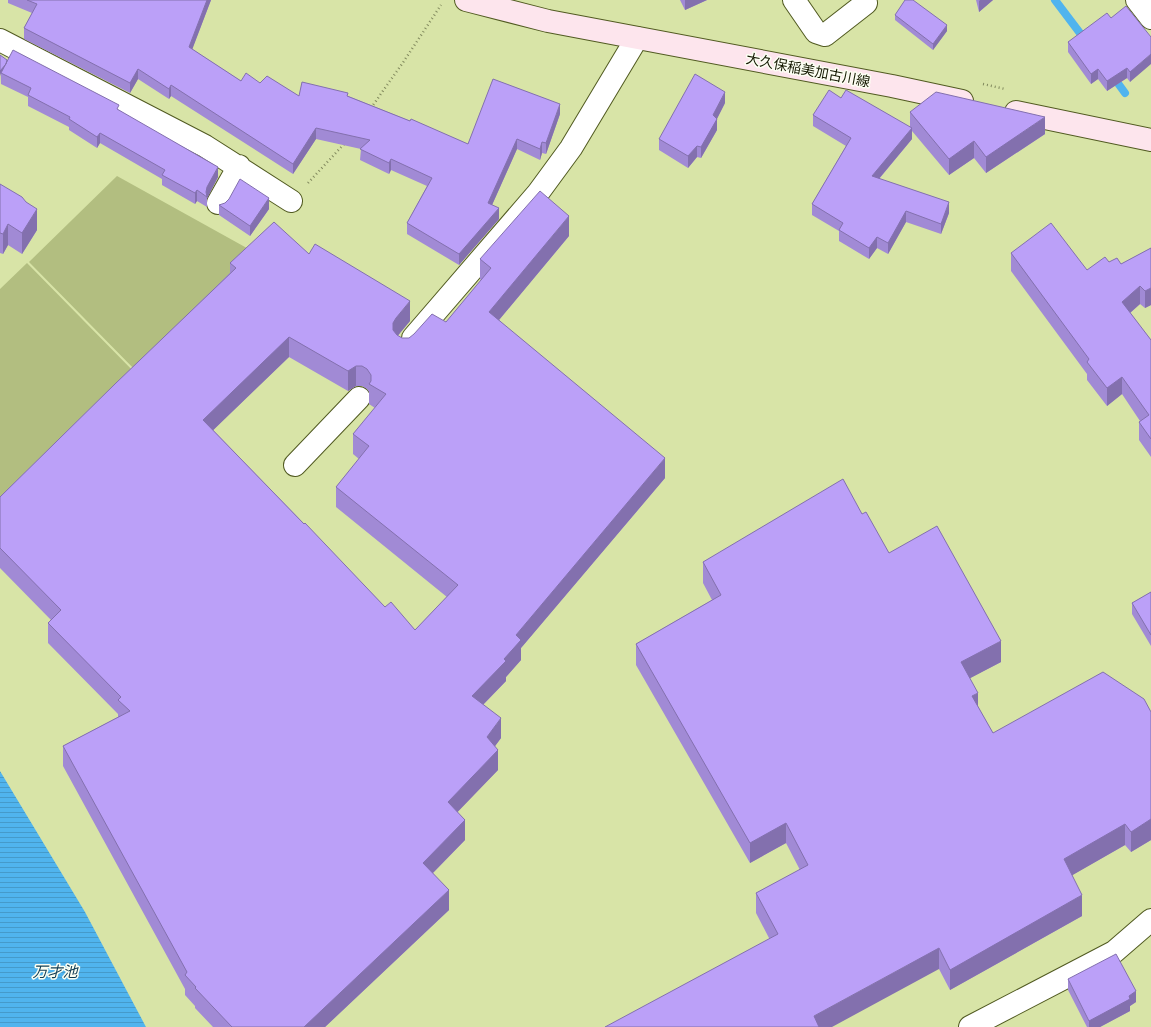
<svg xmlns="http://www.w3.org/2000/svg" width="1151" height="1027" font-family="Inter,'Noto Sans JP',sans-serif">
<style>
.green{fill:#b2be80}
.water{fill:url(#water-rules)}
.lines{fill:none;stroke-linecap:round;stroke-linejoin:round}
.stream{stroke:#50b4ee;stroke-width:8}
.street-casing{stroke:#515a21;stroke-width:24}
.secondary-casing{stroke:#515a21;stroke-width:24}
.path{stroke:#81895d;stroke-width:2.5;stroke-dasharray:1 3;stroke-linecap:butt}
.street{stroke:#fff;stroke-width:22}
.secondary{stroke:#fde5ed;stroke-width:22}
.wall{fill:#a18ad5;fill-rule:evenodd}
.shaded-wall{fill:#8370ae}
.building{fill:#bba0f8;stroke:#8370ae;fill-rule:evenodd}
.labels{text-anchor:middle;stroke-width:3;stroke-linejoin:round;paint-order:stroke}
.street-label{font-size:14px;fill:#161a03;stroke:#fcfff3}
.water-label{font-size:15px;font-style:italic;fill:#103b52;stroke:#fcfff3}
</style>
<defs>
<pattern id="water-rules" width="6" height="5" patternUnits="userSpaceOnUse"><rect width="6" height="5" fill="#50b4ee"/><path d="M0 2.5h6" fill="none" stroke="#459aca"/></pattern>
</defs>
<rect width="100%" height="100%" fill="#d8e4a7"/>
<path class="green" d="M 117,176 L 254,252 L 140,375 L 29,262 Z
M 27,263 L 139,377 L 0,514 L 0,289 Z"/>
<path class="water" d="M 0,771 L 85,912 L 146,1027 L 0,1027 Z"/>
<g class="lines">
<path class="stream" d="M 1055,0 L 1086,41
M 1112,75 L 1125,93"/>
<defs>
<path id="street" d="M 794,0 L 816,32 L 825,35 L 866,3
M 1137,0 L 1151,18
M 0,40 L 205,146 L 291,201
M 218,203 L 239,166
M 413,338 L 538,193 L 571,148 L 637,38
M 295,465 L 359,398
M 970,1027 L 1114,952 L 1151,920"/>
<path id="secondary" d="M 466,0 L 548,21 L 892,86 L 962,101
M 1016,112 L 1151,140"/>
</defs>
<use href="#street" class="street-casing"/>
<use href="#secondary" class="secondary-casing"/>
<path class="path" d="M 983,84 L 1005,89
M 371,108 L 404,61 L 441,5
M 308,183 L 345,143"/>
<use href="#street" class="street"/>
<use href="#secondary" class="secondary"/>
</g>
<path class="wall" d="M 8,0 L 211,0 L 192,49 L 241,81 L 260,83 L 299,96 L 348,96 L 468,144 L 560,114 L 546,154 L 542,153 L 540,160 L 517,149 L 492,205 L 499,219 L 459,265 L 407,234 L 407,223 L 427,186 L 391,170 L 389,174 L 360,160 L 361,149 L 316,139 L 293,174 L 171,96 L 169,99 L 138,79 L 130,93 L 24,39 L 24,28 L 32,13 L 8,3 Z
M 678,0 L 707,0 L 685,10 L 680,0 Z
M 976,0 L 993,0 L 979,12 Z
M 895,15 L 947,31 L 933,50 L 895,20 Z
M 1111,18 L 1151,37 L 1130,82 L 1127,78 L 1107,91 L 1098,79 L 1091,84 L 1068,52 L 1068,42 Z
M 0,55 L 7,60 L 119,110 L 218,177 L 207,197 L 207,207 L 197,201 L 195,204 L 162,185 L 162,179 L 100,143 L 97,148 L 69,130 L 69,127 L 28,106 L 28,97 L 1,84 Z
M 841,98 L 910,127 L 910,112 L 1045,134 L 986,173 L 974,158 L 949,175 L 912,131 L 912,139 L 879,179 L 949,213 L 941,234 L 906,222 L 888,254 L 877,248 L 869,259 L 839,241 L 839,231 L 812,215 L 812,204 L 846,146 L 813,126 L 813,115 Z
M 725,103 L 717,118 L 717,130 L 701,158 L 697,157 L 688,168 L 659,150 L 659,139 Z
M 0,184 L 37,230 L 22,254 L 8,245 L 3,254 L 0,253 Z
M 219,205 L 269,209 L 250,236 L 219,215 Z
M 569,236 L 499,320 L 665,478 L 521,648 L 521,660 L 506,677 L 506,681 L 483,705 L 501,738 L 495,746 L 498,770 L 457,812 L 465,840 L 433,873 L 449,910 L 325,1027 L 213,1027 L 195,1008 L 195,1006 L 185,995 L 185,989 L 63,766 L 63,746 L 118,717 L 118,714 L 48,643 L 48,623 L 51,620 L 0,568 L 0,497 L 230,273 L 230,263 L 309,254 L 410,321 L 397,336 L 402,338 L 409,338 L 446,322 L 481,280 L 480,279 L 480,259 ZM 289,357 L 348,391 L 356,386 L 362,386 L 367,389 L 369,392 L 369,404 L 375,408 L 353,434 L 353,454 L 359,459 L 336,487 L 336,507 L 447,597 L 415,630 L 385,607 L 213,430 Z
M 1151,248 L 1151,305 L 1145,308 L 1140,304 L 1130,313 L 1151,340 L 1151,457 L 1139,440 L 1139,422 L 1140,421 L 1122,394 L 1107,406 L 1087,380 L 1087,374 L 1011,271 L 1011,253 L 1087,270 L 1109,262 L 1121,264 Z
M 862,514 L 889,553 L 1001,662 L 970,678 L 978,707 L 993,733 L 1151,712 L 1151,840 L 1131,852 L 1125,845 L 1072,875 L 1082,916 L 950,990 L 939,969 L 769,938 L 756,913 L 756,893 L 800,870 L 786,843 L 750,863 L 636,665 L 636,644 L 712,600 L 703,583 L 703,562 Z
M 1151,592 L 1151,646 L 1132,614 L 1132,603 Z
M 1068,979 L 1136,1002 L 1130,1006 L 1130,1011 L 1100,1027 L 1087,1027 L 1068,990 Z"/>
<path class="shaded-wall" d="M 207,0 L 211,0 L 189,58 L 189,47 Z
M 685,0 L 707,0 L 685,10 Z
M 980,0 L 993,0 L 979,12 L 979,1 Z
M 947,25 L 947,31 L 933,50 L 933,44 Z
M 1151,54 L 1151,64 L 1130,82 L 1130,72 Z
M 8,61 L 1,73 L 0,76 L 0,71 Z
M 1127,68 L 1127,78 L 1107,91 L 1107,81 Z
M 138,69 L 138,79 L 130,93 L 130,83 Z
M 1098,69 L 1098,79 L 1091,84 L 1091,74 Z
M 171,85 L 171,96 L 169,99 L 169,89 Z
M 725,92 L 725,103 L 715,123 L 717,119 L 717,130 L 701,158 L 701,147 L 713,115 Z
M 560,104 L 560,114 L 546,154 L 546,143 Z
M 1045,117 L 1045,134 L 986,173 L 986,157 Z
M 316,128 L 316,139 L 293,174 L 293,164 Z
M 912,128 L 912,139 L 872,187 L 872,176 Z
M 100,133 L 100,143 L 97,148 L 97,137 Z
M 517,139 L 517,149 L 488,214 L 488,203 Z
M 974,141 L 974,158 L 949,175 L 949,159 Z
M 542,142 L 542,153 L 540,160 L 540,149 Z
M 697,146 L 697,157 L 688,168 L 688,156 Z
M 391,159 L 391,170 L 389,174 L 389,163 Z
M 218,167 L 218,177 L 207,199 L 206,192 L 207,187 Z
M 197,190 L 197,201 L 195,204 L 195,193 Z
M 269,198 L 269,209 L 250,236 L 250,226 Z
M 949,202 L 949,213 L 941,234 L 941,224 Z
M 499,208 L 499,219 L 459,265 L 459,254 Z
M 37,209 L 37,230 L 22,254 L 22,233 Z
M 906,211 L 906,222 L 888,254 L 888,243 Z
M 569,216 L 569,236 L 489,332 L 489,312 Z
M 8,224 L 8,245 L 3,254 L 3,234 Z
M 877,237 L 877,248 L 869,259 L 869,248 Z
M 1140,286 L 1140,304 L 1122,320 L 1122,302 Z
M 1151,288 L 1151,305 L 1145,308 L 1145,291 Z
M 410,301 L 410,321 L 396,338 L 393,343 L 393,323 L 396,318 Z
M 289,337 L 289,357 L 203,440 L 203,420 Z
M 356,366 L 356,386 L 348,391 L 348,371 Z
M 1122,377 L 1122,394 L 1107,406 L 1107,388 Z
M 665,458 L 665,478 L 521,648 L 521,660 L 506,677 L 506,681 L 472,716 L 472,696 L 504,659 L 516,635 Z
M 1001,641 L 1001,662 L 961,683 L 961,662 Z
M 978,693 L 978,714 L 972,696 Z
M 501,718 L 501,738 L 487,757 L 487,737 Z
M 498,750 L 498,770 L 448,822 L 448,802 Z
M 1151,819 L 1151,840 L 1131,852 L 1131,832 Z
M 465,820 L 465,840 L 423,883 L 423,863 Z
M 786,823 L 786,843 L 750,863 L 750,843 Z
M 1125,824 L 1125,845 L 1064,880 L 1064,859 Z
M 449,890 L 449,910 L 325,1027 L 304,1027 Z
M 1082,895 L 1082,916 L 950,990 L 950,970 Z
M 939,948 L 939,969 L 832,1027 L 814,1027 L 814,1016 Z
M 1136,991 L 1136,1002 L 1130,1006 L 1130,1011 L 1100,1027 L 1089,1027 L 1089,1021 Z"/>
<path class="building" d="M 27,0 L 207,0 L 189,47 L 241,81 L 246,73 L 260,83 L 267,76 L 299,96 L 302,82 L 348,93 L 347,96 L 410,121 L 411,119 L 468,144 L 493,79 L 560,104 L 546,143 L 542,142 L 540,149 L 517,139 L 488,203 L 499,208 L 459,254 L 407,223 L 432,178 L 391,159 L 389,163 L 360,149 L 370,140 L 316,128 L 293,164 L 171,85 L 169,89 L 138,69 L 130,83 L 24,28 L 37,4 Z
M 905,0 L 913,0 L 947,25 L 933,44 L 895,15 Z
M 1126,6 L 1151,37 L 1151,54 L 1130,72 L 1127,68 L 1107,81 L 1098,69 L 1091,74 L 1068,42 L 1107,13 L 1111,18 Z
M 13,50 L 119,105 L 117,109 L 218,167 L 207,187 L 206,192 L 207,197 L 197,190 L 195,193 L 162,175 L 165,170 L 100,133 L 97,137 L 69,119 L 70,117 L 28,95 L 31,88 L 1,73 Z
M 0,55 L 7,60 L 6,64 L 0,71 Z
M 695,74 L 725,92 L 713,115 L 717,119 L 701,147 L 697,146 L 688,156 L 659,139 Z
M 829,90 L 841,98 L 846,90 L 912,128 L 872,176 L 949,202 L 941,224 L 906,211 L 888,243 L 877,237 L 869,248 L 839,230 L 843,223 L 812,204 L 851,138 L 813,115 Z
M 936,92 L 1045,117 L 986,157 L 974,141 L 949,159 L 910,112 Z
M 240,179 L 269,198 L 250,226 L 219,205 L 225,203 L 229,199 Z
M 0,184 L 22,197 L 26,202 L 37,209 L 22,233 L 8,224 L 3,234 L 0,233 Z
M 540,191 L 569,216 L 489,312 L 665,458 L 516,635 L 521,640 L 504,659 L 506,661 L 472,696 L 501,718 L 487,737 L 498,750 L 448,802 L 465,820 L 423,863 L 449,890 L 304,1027 L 232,1027 L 195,988 L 196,987 L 185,975 L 187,972 L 63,746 L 130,711 L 118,700 L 121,697 L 48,623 L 61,610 L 0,548 L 0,497 L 116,383 L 236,268 L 230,263 L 274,222 L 309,254 L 315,244 L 410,301 L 396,318 L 393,323 L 393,330 L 397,335 L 402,338 L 409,338 L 414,334 L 432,314 L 446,322 L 491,268 L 480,259 ZM 289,337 L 348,371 L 356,366 L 362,366 L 367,369 L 371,375 L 371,381 L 369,384 L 386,394 L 353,434 L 369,446 L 336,487 L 458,585 L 415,630 L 391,602 L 385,607 L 305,523 L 304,524 L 203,420 Z
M 1051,223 L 1087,270 L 1105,257 L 1109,262 L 1117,258 L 1121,264 L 1151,248 L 1151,288 L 1145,291 L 1140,286 L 1122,302 L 1151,340 L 1151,439 L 1139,422 L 1149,415 L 1122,377 L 1107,388 L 1087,362 L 1089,359 L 1011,253 Z
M 843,479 L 862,514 L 866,512 L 889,553 L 937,526 L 1001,641 L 961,662 L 978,693 L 972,696 L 993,733 L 1103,672 L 1144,699 L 1151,712 L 1151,819 L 1131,832 L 1125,824 L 1064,859 L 1082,895 L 950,970 L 939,948 L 814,1016 L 819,1027 L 605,1027 L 778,934 L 756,893 L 808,865 L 786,823 L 750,843 L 636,644 L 721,595 L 703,562 Z
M 1151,592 L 1151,635 L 1132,603 Z
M 1116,954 L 1136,991 L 1129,996 L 1130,999 L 1089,1021 L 1068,979 Z"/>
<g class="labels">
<g class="street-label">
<text transform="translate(808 70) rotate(11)" y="5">大久保稲美加古川線</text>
</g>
<g class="water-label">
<text x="55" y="977">万才池</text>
</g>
</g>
</svg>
